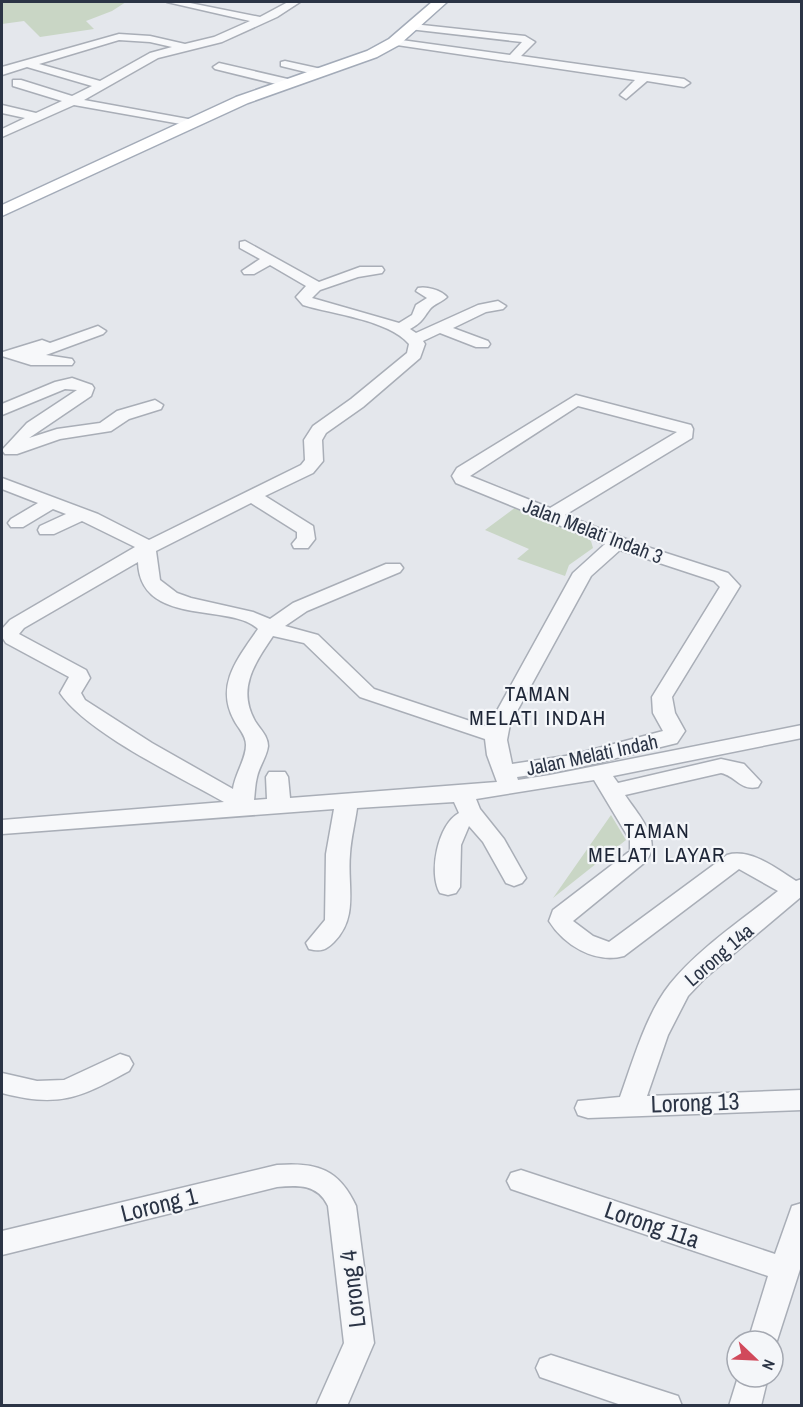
<svg xmlns="http://www.w3.org/2000/svg" width="803" height="1407" font-family="'Archivo Narrow',sans-serif">
<style>
.green{fill:#c9d6c5}
.lines{fill:none;stroke-linecap:round;stroke-linejoin:round}
.minor-casing{stroke:#a9aeb7;stroke-width:3}
.major-casing{stroke:#a3abb8;stroke-width:3}
.minor{fill:#f7f8fa;fill-rule:evenodd}
.major{fill:#fff;fill-rule:evenodd}
.labels{text-anchor:middle;stroke-width:4.5;stroke-linejoin:round;paint-order:stroke}
.street-label{font-size:20px;fill:#2b3445;stroke:#f4f6f9}
.neighbourhood-label{font-size:21px;letter-spacing:1.5px;fill:#1d2536;stroke:#f4f6f9}
.near-street-label{font-size:24px;fill:#2b3445;stroke:#f4f6f9}
</style>
<rect width="100%" height="100%" fill="#e4e7ec"/>
<path class="green" d="M 2,2 L 126,2 L 112,11 L 86,21 L 94,29 L 40,37 L 24,21 L 2,24 Z
M 516,507 L 584,536 L 591,541 L 593,548 L 569,565 L 565,576 L 517,559 L 529,549 L 485,530 Z
M 611,815 L 626,840 L 553,898 Z"/>
<g class="lines">
<defs>
<path id="minor" d="M 167,2 L 185,2 L 260,17 L 288,2 L 300,2 L 277,17 L 222,42 L 158,58 L 84,100 L 188,119 L 194,123 L 192,126 L 74,105 L 2,137 L 2,129 L 25,118 L 2,113 L 2,105 L 36,113 L 62,101 L 13,86 L 13,80 L 21,80 L 72,96 L 92,86 L 27,67 L 2,75 L 2,67 L 119,34 L 150,36 L 185,44 L 214,37 L 250,21 ZM 119,40 L 150,42 L 172,47 L 150,53 L 100,81 L 39,64 Z
M 413,24 L 525,36 L 535,42 L 521,56 L 684,79 L 690,83 L 684,87 L 647,81 L 626,99 L 620,95 L 635,80 L 390,44 L 390,40 L 394,39 L 510,55 L 522,42 L 409,29 L 407,27 Z
M 285,61 L 326,70 L 328,72 L 322,76 L 281,66 L 281,62 Z
M 219,63 L 292,80 L 294,83 L 288,87 L 215,69 L 213,67 Z
M 245,241 L 319,282 L 360,267 L 382,267 L 384,270 L 382,273 L 358,277 L 320,290 L 312,298 L 399,323 L 412,315 L 416,305 L 427,298 L 416,291 L 418,288 C 426,286 441,290 447,297 C 442,302 434,304 430,309 C 423,318 423,322 410,329 L 416,333 L 478,305 L 498,301 L 506,306 L 503,309 L 486,312 L 453,328 L 488,341 L 490,344 L 488,347 L 476,347 L 440,333 L 423,341 L 425,344 L 420,358 L 363,407 L 326,433 L 322,440 L 323,461 L 313,473 L 265,496 L 313,526 L 315,539 L 308,548 L 294,548 L 292,544 L 297,538 L 297,532 L 251,503 L 156,551 L 160,580 L 177,593 L 191,598 L 253,612 L 270,619 L 293,603 L 386,564 L 400,564 L 403,568 L 400,572 L 307,611 L 285,626 L 318,635 L 374,689 L 488,727 L 573,573 L 605,544 L 456,483 L 452,476 L 457,468 L 576,395 L 691,425 L 693,429 L 692,438 L 565,515 L 641,545 L 728,573 L 740,586 L 672,697 L 675,713 L 685,731 L 677,743 L 572,769 L 517,777 L 518,780 L 550,775 L 802,725 L 802,738 L 613,776 L 618,783 L 721,759 L 744,764 L 761,782 L 758,787 C 740,791 736,776 721,773 L 625,795 C 638,815 665,842 644,863 L 573,921 L 593,936 L 609,942 L 727,855 C 751,848 777,869 796,881 L 802,879 L 802,896 L 705,978 L 688,996 L 668,1035 L 647,1096 L 802,1090 L 802,1110 L 588,1118 L 578,1115 L 575,1108 L 578,1101 L 620,1097 C 633,1061 646,1014 670,984 C 698,949 743,919 778,891 L 739,869 L 624,956 C 595,964 564,945 549,921 L 553,910 L 630,851 L 630,840 L 594,780 L 476,799 L 480,809 L 504,839 L 526,878 L 522,883 L 514,886 L 506,883 L 483,842 L 469,826 L 461,845 L 460,887 L 456,893 L 448,895 L 440,893 C 428,873 438,824 459,813 L 454,802 L 357,808 C 355,823 351,838 350,854 C 347,886 359,917 334,942 C 326,950 321,952 309,949 L 306,943 L 325,920 L 326,854 L 334,809 L 2,834 L 2,820 L 224,802 C 180,777 87,733 60,693 L 69,677 L 6,643 L 2,637 L 2,629 L 10,620 L 135,547 L 82,521 L 54,534 L 40,534 L 38,530 L 40,526 L 66,514 L 53,509 L 23,527 L 11,527 L 8,523 L 11,519 L 38,503 L 2,489 L 2,478 L 98,514 L 149,540 L 301,465 L 305,460 L 304,440 L 313,426 L 351,399 L 407,353 L 409,344 C 389,320 332,314 303,305 L 296,297 L 306,286 L 270,265 L 254,274 L 244,274 L 242,271 L 260,259 L 240,248 L 240,242 ZM 578,406 L 677,432 L 550,508 L 470,476 ZM 620,550 L 714,581 L 720,587 L 652,697 L 653,713 L 663,731 L 572,755 L 512,764 L 507,740 L 510,724 L 591,576 ZM 138,562 C 140,628 231,602 258,629 C 238,658 215,685 234,720 C 238,728 246,735 246,745 C 246,759 235,774 233,789 L 152,743 L 85,700 L 81,693 L 90,678 L 86,670 L 19,634 L 24,628 ZM 273,636 L 304,643 L 360,697 L 485,739 L 487,755 L 497,782 L 290,798 L 288,777 L 285,772 L 269,772 L 266,777 L 267,799 L 254,800 C 255,792 255,784 257,777 C 259,767 267,756 268,746 C 268,736 260,729 255,721 C 237,689 254,664 273,636 Z
M 98,326 L 106,331 L 103,334 L 46,355 L 72,359 L 74,362 L 72,365 L 31,365 L 2,356 L 3,352 L 42,340 L 50,343 Z
M 72,378 L 92,385 L 94,388 L 91,396 L 29,438 L 57,429 L 100,423 L 117,411 L 155,400 L 163,405 L 161,409 L 129,419 L 111,431 L 60,439 L 17,454 L 5,454 L 2,450 L 27,423 L 77,390 L 65,389 L 2,415 L 2,404 L 55,382 Z
M 120,1054 L 129,1057 L 133,1064 L 129,1071 C 80,1098 58,1108 2,1093 L 2,1073 L 37,1081 L 64,1080 Z
M 277,1165 C 317,1162 339,1169 356,1206 L 374,1343 L 347,1406 L 316,1406 L 344,1343 L 328,1206 C 318,1184 298,1185 277,1187 L 2,1255 L 2,1231 Z
M 521,1170 L 775,1254 L 792,1206 L 802,1203 L 802,1263 L 774,1350 L 773,1341 L 748,1341 L 768,1276 L 511,1189 L 507,1181 L 511,1173 Z
M 551,1355 L 678,1396 L 682,1406 L 624,1406 L 540,1377 L 536,1368 L 540,1359 Z
M 738,1377 L 768,1377 L 761,1406 L 729,1406 Z"/>
<path id="major" d="M 432,2 L 447,2 L 399,45 L 377,57 L 248,103 L 2,216 L 2,205 L 236,97 L 367,51 L 389,39 Z"/>
</defs>
<use href="#minor" class="minor-casing"/>
<use href="#major" class="major-casing"/>
<use href="#minor" class="minor"/>
<use href="#major" class="major"/>
</g>
<g class="labels">
<g class="street-label">
<text transform="translate(593 531) rotate(21)" y="7">Jalan Melati Indah 3</text>
<text transform="translate(592 755) rotate(-12)" y="7">Jalan Melati Indah</text>
<text transform="translate(719 955) rotate(-41)" y="7">Lorong 14a</text>
</g>
<g class="neighbourhood-label">
<text x="538" y="701">TAMAN<tspan x="538" dy="24">MELATI INDAH</tspan></text>
<text x="657" y="838">TAMAN<tspan x="657" dy="24">MELATI LAYAR</tspan></text>
</g>
<g class="near-street-label">
<text transform="translate(695 1103) rotate(-2)" y="8">Lorong 13</text>
<text transform="translate(159 1205) rotate(-14)" y="8">Lorong 1</text>
<text transform="translate(652 1225) rotate(19)" y="8">Lorong 11a</text>
<text transform="translate(353 1289) rotate(-97)" y="8">Lorong 4</text>
</g>
</g>
<rect width="803" height="1407" fill="none" stroke="#2b3445" stroke-width="6"/>
<g transform="translate(755 1359) rotate(113)"><circle r="28" fill="#f4f6f9" stroke="#a4a8b1" stroke-width="1.5"/>
<path d="M0-4.5L10 22L0 15L-10 22Z" fill="#d1495b"/>
<text y="-9" font-size="16" font-weight="bold" text-anchor="middle" fill="#2b3445">N</text>
</g>
</svg>
